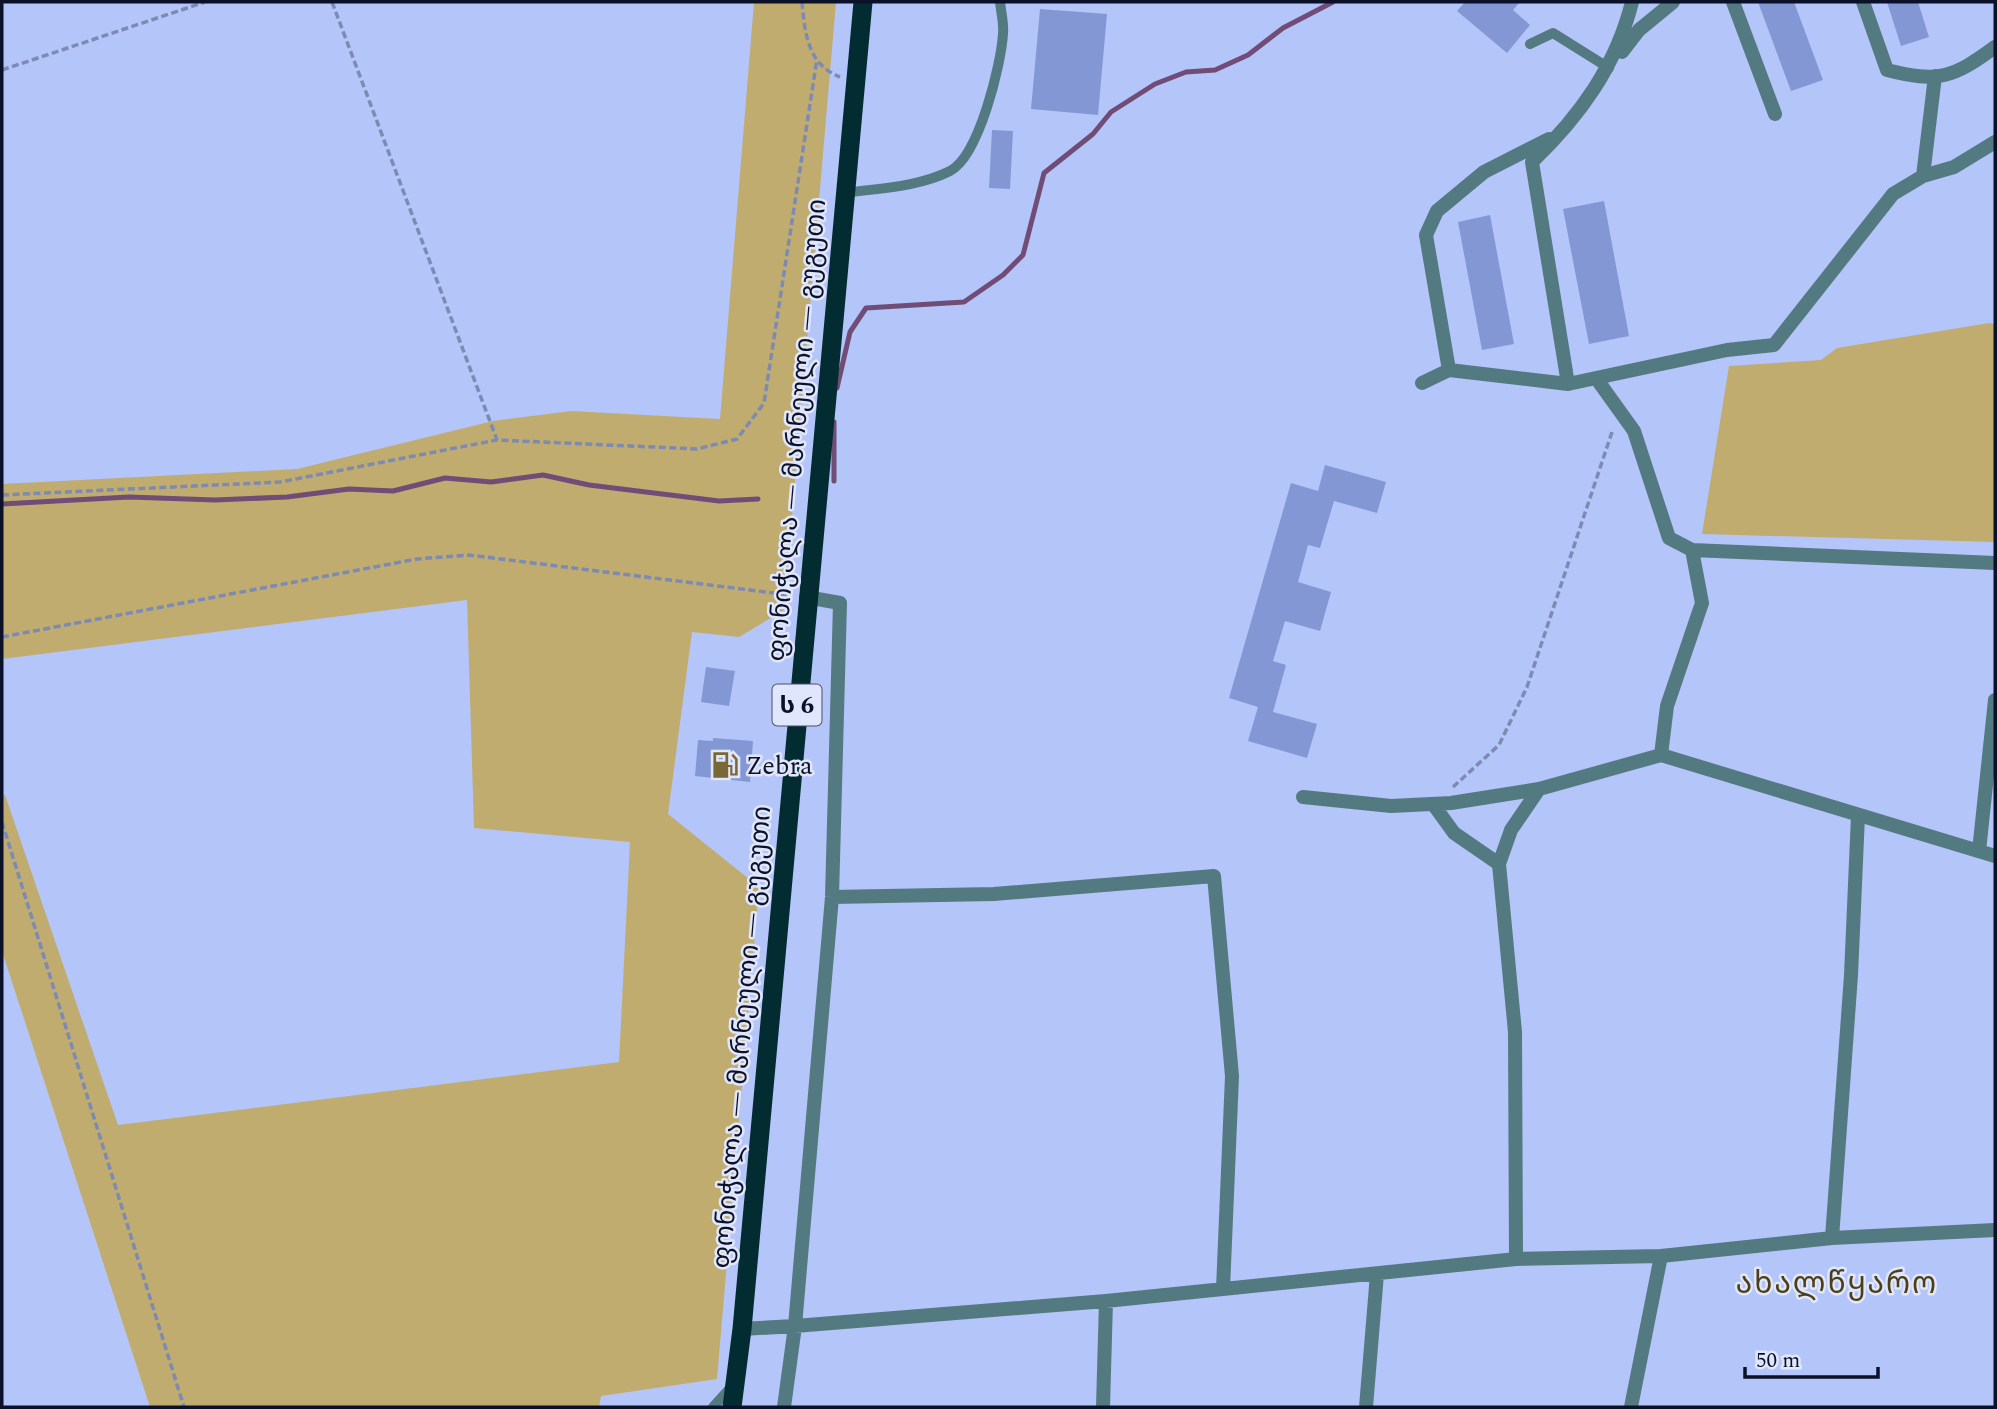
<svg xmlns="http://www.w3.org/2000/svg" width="1997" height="1409" font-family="Spectral,'Noto Sans Georgian',serif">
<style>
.green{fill:#c1ac6f}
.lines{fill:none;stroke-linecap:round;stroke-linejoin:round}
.stream{stroke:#714c76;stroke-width:5}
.building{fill:#8497d5}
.path{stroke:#7c8ab4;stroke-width:3.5;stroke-dasharray:7 3.5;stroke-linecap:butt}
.service{stroke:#547a81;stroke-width:10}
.minor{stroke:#547a81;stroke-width:14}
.trunk{stroke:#032c32;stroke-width:19}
.labels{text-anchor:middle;stroke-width:5;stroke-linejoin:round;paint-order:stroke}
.shield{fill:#e0e6fb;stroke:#4b5167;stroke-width:2}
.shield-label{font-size:24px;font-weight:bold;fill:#0b1128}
.street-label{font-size:26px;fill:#0b1128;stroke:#e0e6fb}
.poi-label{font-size:26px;fill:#0b1128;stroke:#e0e6fb;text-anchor:start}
.quarter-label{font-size:30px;letter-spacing:2px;fill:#4c3e16;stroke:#e0e6fb}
</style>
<rect width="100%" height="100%" fill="#b4c5f9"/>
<path class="green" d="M 754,2 L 836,2 L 784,610 L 739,637 L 692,632 L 668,814 L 759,887 L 717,1379 L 601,1396 L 599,1407 L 150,1407 L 2,951 L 2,796 L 5,795 L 118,1125 L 619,1062 L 630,842 L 474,828 L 467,600 L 2,659 L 2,484 L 297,469 L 493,421 L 571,411 L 720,419 Z
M 1989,323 L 1995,324 L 1995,542 L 1702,534 L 1729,366 L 1821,360 L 1837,348 Z"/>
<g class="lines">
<path class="stream" d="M 837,388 L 850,332 L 866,308 L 964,302 L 1003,275 L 1023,255 L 1044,173 L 1093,134 L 1111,112 L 1155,84 L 1186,72 L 1215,70 L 1248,55 L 1283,28 L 1333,2
M 834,481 L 834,422
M 2,504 L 129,497 L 215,500 L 287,497 L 349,489 L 393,491 L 445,478 L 491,482 L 543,475 L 589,485 L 719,501 L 758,499"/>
</g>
<path class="building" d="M 1465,2 L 1520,2 L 1513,10 L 1530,25 L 1507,53 L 1457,11 Z
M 1758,2 L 1794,2 L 1823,80 L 1791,91 Z
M 1887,2 L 1918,2 L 1929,37 L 1901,46 Z
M 1040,9 L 1107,14 L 1098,115 L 1031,109 Z
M 992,130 L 1013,131 L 1010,189 L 989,188 Z
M 1604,201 L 1629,336 L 1589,344 L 1563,209 Z
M 1490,215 L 1514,344 L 1482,350 L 1458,222 Z
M 1325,465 L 1386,482 L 1377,513 L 1334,501 L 1320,548 L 1308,545 L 1298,582 L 1331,592 L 1320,631 L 1285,621 L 1273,661 L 1286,665 L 1273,712 L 1317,724 L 1307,758 L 1248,741 L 1258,707 L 1229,698 L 1291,483 L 1318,491 Z
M 706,667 L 735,671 L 729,706 L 701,702 Z
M 713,738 L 753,741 L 750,782 L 695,776 L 698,740 L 713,741 Z"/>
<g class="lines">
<path class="path" d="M 332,2 L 497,440 L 697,449 L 737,439 L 764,403 L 817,59
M 802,2 C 805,33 807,64 840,77
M 2,70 L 205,2
M 2,495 L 280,482 L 497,440
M 2,637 L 417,559 L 469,555 L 790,595
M 1453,787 L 1499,745 L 1527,687 L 1613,429
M 2,822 L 184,1407"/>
<path class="service" d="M 1530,44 L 1553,33 L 1609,68
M 845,193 C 880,188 918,187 950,171 C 979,156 1001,65 1003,34 C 1004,23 1001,12 1000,2
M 713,1407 L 732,1386"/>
<path class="minor" d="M 1733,2 L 1775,114
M 1863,2 L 1887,70 C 1938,83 1953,78 1995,47
M 1622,52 L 1639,30 L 1673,2
M 1923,176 L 1935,76
M 1449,370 L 1426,235 L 1437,211 L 1484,172 L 1549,139
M 1596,378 L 1634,431 L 1669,538 L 1692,550 L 1995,563
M 1422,383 L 1449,370 L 1568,384 L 1727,350 L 1774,345 L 1893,194 L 1923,176 L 1954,167 L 1995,142
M 1568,384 L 1532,162 C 1580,116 1616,66 1632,2
M 1661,755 L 1667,706 L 1702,603 L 1692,550
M 1303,797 L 1391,806 L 1451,803 L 1539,789 L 1661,755 L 1995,856
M 1433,804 L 1454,833 L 1499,864
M 1979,851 L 1995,700
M 832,897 L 994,894 L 1214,876 L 1232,1076 L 1223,1289
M 1832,1238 L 1851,975 L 1858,816
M 1516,1259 L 1515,1032 L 1499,864 L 1511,830 L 1539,789
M 742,1329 L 795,1326 L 832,897 L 840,603 L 806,597
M 784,1407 L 795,1326 L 1106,1301 L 1516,1259 L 1661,1256 L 1832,1238 L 1995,1230
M 1103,1407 L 1106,1301
M 1366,1407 L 1377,1274
M 1631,1407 L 1661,1256"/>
<path class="trunk" d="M 732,1407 L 742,1329 L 863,2"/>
</g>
<defs>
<symbol id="fuel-bare" viewBox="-9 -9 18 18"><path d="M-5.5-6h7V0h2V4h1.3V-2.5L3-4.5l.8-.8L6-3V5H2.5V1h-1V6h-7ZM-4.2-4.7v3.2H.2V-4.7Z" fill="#796735" stroke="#e0e6fb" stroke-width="2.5" paint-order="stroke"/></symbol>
</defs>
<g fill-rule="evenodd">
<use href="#fuel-bare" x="706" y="746" width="38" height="38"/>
</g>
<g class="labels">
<rect class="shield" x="772.5" y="684.5" width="49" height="41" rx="5"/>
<g class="shield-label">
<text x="797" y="713">ს 6</text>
</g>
<g class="street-label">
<text transform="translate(796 430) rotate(-85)" y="9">ფონიჭალა — მარნეული — გუგუთი</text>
<text transform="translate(741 1037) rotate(-85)" y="9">ფონიჭალა — მარნეული — გუგუთი</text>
</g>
<g class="poi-label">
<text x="746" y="774">Zebra</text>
</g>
<g class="quarter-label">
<text x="1837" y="1293">ახალწყარო</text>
</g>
</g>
<rect width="1997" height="1409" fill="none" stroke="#0b1128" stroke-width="7"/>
<path d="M1745 1367v10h133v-10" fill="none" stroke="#0b1128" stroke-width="3.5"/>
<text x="1756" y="1367" font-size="21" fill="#0b1128" stroke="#e0e6fb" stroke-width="5" paint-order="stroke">50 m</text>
</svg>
